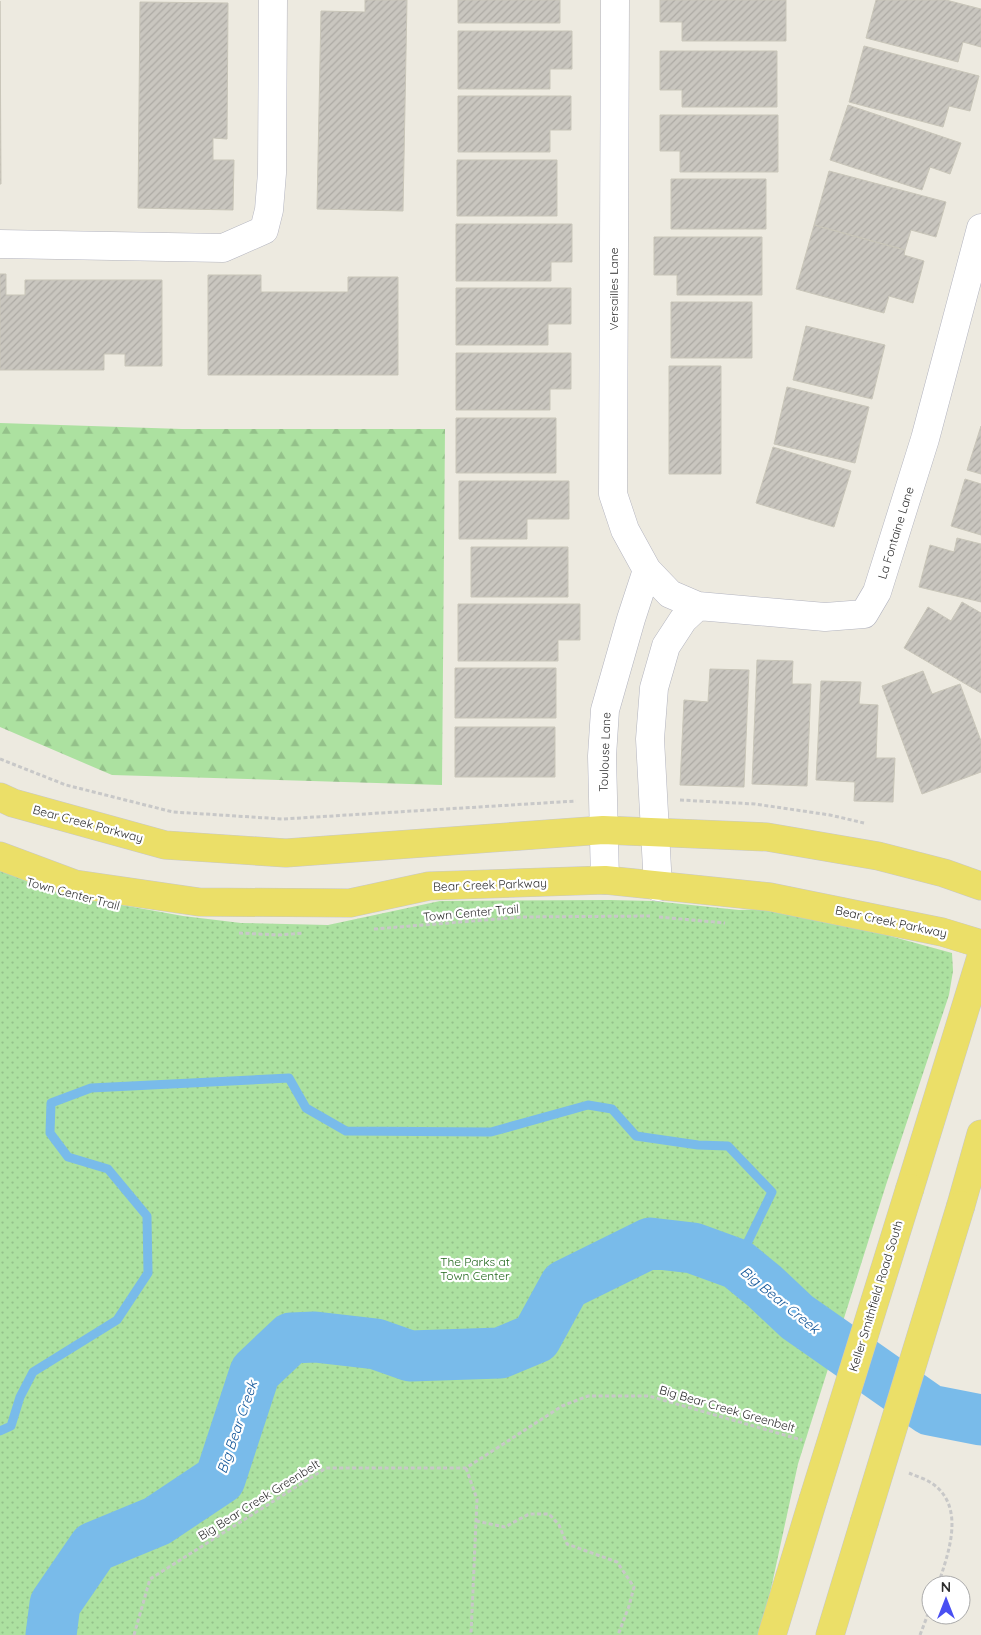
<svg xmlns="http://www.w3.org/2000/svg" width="981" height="1635" font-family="Quicksand,sans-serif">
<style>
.forest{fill:url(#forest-firs)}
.park{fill:url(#park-dots)}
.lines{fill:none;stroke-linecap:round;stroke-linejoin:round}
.stream{stroke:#79bbea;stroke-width:9}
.river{stroke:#79bbea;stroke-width:51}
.building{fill:url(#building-hatch);stroke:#c9c6b9}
.minor-casing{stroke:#b3b4bf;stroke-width:29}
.major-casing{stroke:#c8c8c8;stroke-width:29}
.path{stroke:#c8c8c8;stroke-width:3;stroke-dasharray:4 2.5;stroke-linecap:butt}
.minor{stroke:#fff;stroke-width:28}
.major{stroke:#ebdf68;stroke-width:28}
.major-bridge-casing{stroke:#c8c8c8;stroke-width:29;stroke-linecap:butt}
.major-bridge{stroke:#ebdf68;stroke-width:28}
.labels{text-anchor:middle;stroke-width:4.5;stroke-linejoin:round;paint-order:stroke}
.street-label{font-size:12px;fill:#2d2d2d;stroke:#fff}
.park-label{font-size:12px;fill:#23681e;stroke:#fff}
.water-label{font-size:14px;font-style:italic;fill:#14589a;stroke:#fff}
</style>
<defs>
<pattern id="forest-firs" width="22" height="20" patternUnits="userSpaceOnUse" patternTransform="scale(1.25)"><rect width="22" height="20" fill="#ace1a0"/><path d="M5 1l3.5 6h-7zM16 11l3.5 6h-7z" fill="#94c18a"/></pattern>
<pattern id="park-dots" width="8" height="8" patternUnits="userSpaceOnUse" patternTransform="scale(1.25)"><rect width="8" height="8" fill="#ace1a0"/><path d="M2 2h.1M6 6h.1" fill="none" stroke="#94c18a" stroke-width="1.8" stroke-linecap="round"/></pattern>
<pattern id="building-hatch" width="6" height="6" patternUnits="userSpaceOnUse" patternTransform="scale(1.25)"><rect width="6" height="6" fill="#c9c6bf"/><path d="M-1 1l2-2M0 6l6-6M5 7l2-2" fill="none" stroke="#adaaa4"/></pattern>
</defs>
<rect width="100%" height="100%" fill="#edeae0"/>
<path class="forest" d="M 0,423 L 182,429 L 445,429 L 442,785 L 112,775 L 0,727 Z"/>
<path class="park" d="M 0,868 L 111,903 L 183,916 L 241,923 L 328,925 L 440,901 L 610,900 L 653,901 L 739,910 L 763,909 L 868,930 L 952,953 L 953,971 L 949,995 L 886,1185 L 798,1464 L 761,1635 L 0,1635 Z"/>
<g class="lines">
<path class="stream" d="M 0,1431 L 11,1426 L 20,1397 L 33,1372 L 117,1320 L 148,1273 L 147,1216 L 108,1169 L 68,1157 L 50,1133 L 51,1103 L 91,1088 L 289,1078 L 306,1108 L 346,1131 L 491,1132 L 588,1105 L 612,1109 L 636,1136 L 698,1145 L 728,1146 L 772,1192 L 737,1264"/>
<path class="river" d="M 51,1635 L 55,1604 L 94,1547 L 157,1521 L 220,1479 L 255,1372 L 291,1338 L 315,1337 L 376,1344 L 410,1356 L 500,1353 L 536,1338 L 565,1285 L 650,1243 L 693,1248 L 737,1264 L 764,1286 L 797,1317 L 930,1410 L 981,1420"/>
</g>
<path class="building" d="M 365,0 L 407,0 L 403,211 L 317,209 L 321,11 L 365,12 Z
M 458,0 L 560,0 L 560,23 L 458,23 Z
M 660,0 L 786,0 L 786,41 L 682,41 L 682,22 L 660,22 Z
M 876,0 L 946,0 L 981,9 L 981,47 L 963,42 L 958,62 L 866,38 Z
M 0,1 L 1,184 L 0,184 Z
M 140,2 L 228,3 L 227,139 L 213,138 L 213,160 L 234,160 L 233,210 L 138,208 Z
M 458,31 L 572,31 L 572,69 L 550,69 L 550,89 L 458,89 Z
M 864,46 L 979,76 L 970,111 L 949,106 L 943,127 L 849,102 Z
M 660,51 L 777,51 L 777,107 L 682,107 L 682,90 L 660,90 Z
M 458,96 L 571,96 L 571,130 L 550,130 L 550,152 L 458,152 Z
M 848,105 L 961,143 L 950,174 L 930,167 L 922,190 L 830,160 Z
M 660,115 L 778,115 L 778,172 L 680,172 L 680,151 L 660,151 Z
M 457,160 L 557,160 L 557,216 L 457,216 Z
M 829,171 L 946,202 L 936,237 L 911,230 L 905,250 L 814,225 Z
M 671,179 L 766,179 L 766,229 L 671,229 Z
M 456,224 L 572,224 L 572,262 L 551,262 L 551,281 L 456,281 Z
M 814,225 L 905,250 L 904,255 L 924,261 L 913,303 L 889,296 L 884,313 L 796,289 Z
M 654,237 L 762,237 L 762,295 L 677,295 L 677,275 L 654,275 Z
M 0,274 L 6,274 L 6,295 L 25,295 L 25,280 L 162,280 L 162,366 L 125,366 L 125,354 L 104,354 L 104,370 L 0,370 Z
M 208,275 L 261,275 L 261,292 L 348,292 L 348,277 L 398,277 L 398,375 L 208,375 Z
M 456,288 L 571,288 L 571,324 L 548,324 L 548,345 L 456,345 Z
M 671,302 L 752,302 L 752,358 L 671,358 Z
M 806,326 L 885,345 L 872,399 L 793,380 Z
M 456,353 L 571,353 L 571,389 L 550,389 L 550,410 L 456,410 Z
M 669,366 L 721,366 L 721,474 L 669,474 Z
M 787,387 L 869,407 L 855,463 L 774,444 Z
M 456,418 L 556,418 L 556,473 L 456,473 Z
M 981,426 L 981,474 L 967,470 Z
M 773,447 L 851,471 L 834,527 L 756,503 Z
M 965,479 L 981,484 L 981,535 L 951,526 Z
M 459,481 L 569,481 L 569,519 L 527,519 L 527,539 L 459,539 Z
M 957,538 L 981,544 L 981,602 L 919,587 L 930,545 L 954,552 Z
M 471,547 L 568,547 L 568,597 L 471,597 Z
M 962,602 L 981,613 L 981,693 L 904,648 L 928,607 L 951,621 Z
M 458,604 L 580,604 L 580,640 L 558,640 L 558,661 L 458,661 Z
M 757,660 L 793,661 L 792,684 L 811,684 L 807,786 L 752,784 Z
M 455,668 L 556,668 L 556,718 L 455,718 Z
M 710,669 L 749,670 L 744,787 L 680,785 L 684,700 L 708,702 Z
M 923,671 L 932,694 L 960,684 L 981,741 L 981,772 L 922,794 L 882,686 Z
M 821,681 L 861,682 L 859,704 L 878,705 L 876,758 L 895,758 L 893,802 L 854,801 L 855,782 L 816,780 Z
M 455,727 L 555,727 L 555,777 L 455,777 Z"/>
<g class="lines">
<defs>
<path id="minor" d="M 615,0 L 613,494 L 625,530 L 647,570 L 670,594 L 698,606 L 825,617 L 864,614 L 877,592 L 925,439 L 981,228
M 0,244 L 223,248 L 264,230 L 269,210 L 272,173 L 273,0
M 605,880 L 602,756 L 605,710 L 631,619 L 647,570
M 658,887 L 650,739 L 654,688 L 666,646 L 683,620 L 698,606"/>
<path id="major" d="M 0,797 L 13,803 L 165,845 L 286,853 L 603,830 L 767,837 L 878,856 L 944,873 L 981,886
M 0,856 L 75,884 L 199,902 L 350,903 L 429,886 L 605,880 L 770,897 L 942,932 L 981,944
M 910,1188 L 981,957
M 961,1205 L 981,1134
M 772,1635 L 813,1500
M 830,1635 L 864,1523"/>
</defs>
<use href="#minor" class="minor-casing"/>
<use href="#major" class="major-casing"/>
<path class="path" d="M 0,759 L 66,785 L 173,812 L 283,819 L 576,801
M 680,800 L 755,804 L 830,815 L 864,823
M 659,917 L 725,923
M 374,929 L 522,917 L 650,916
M 239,933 L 278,935 L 303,933
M 466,1468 L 477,1499 L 471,1635
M 909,1473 C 916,1476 926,1479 933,1484 C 966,1508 948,1554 938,1585
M 476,1521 L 505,1527 L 529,1514 L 549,1514 L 559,1525 L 567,1544 L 617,1562 L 634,1587 L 629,1606 L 618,1635
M 134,1635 L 150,1579 L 326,1468 L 466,1468 L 562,1406 L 588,1396 L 649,1396 L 802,1440
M 920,1635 L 931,1606"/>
<use href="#minor" class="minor"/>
<use href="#major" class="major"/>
<defs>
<path id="major-bridge" d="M 813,1500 L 910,1188
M 864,1523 L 961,1205"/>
</defs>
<use href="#major-bridge" class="major-bridge-casing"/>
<use href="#major-bridge" class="major-bridge"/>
</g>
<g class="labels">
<g class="street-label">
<text transform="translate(614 289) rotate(-90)" y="4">Versailles Lane</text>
<text transform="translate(896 533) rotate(-73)" y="4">La Fontaine Lane</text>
<text transform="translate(605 752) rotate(-88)" y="4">Toulouse Lane</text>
<text transform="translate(88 824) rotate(15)" y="4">Bear Creek Parkway</text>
<text transform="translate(490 885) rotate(-2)" y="4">Bear Creek Parkway</text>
<text transform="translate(73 894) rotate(15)" y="4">Town Center Trail</text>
<text transform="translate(471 913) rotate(-5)" y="4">Town Center Trail</text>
<text transform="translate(891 922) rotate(12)" y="4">Bear Creek Parkway</text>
<text transform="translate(876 1296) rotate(-73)" y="4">Keller Smithfield Road South</text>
<text transform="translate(727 1409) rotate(16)" y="4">Big Bear Creek Greenbelt</text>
<text transform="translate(259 1500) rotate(-32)" y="4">Big Bear Creek Greenbelt</text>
</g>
<g class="park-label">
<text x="475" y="1266">The Parks at<tspan x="475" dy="14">Town Center</tspan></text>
</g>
<g class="water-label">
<text transform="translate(780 1300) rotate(39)" y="5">Big Bear Creek</text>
<text transform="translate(237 1427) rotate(-71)" y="5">Big Bear Creek</text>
</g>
</g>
<g transform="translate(946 1600)"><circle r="24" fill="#ffffff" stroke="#ababab"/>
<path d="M0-4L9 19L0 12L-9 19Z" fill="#494ff2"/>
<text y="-8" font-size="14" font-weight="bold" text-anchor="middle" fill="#2d2d2d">N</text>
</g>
</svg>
